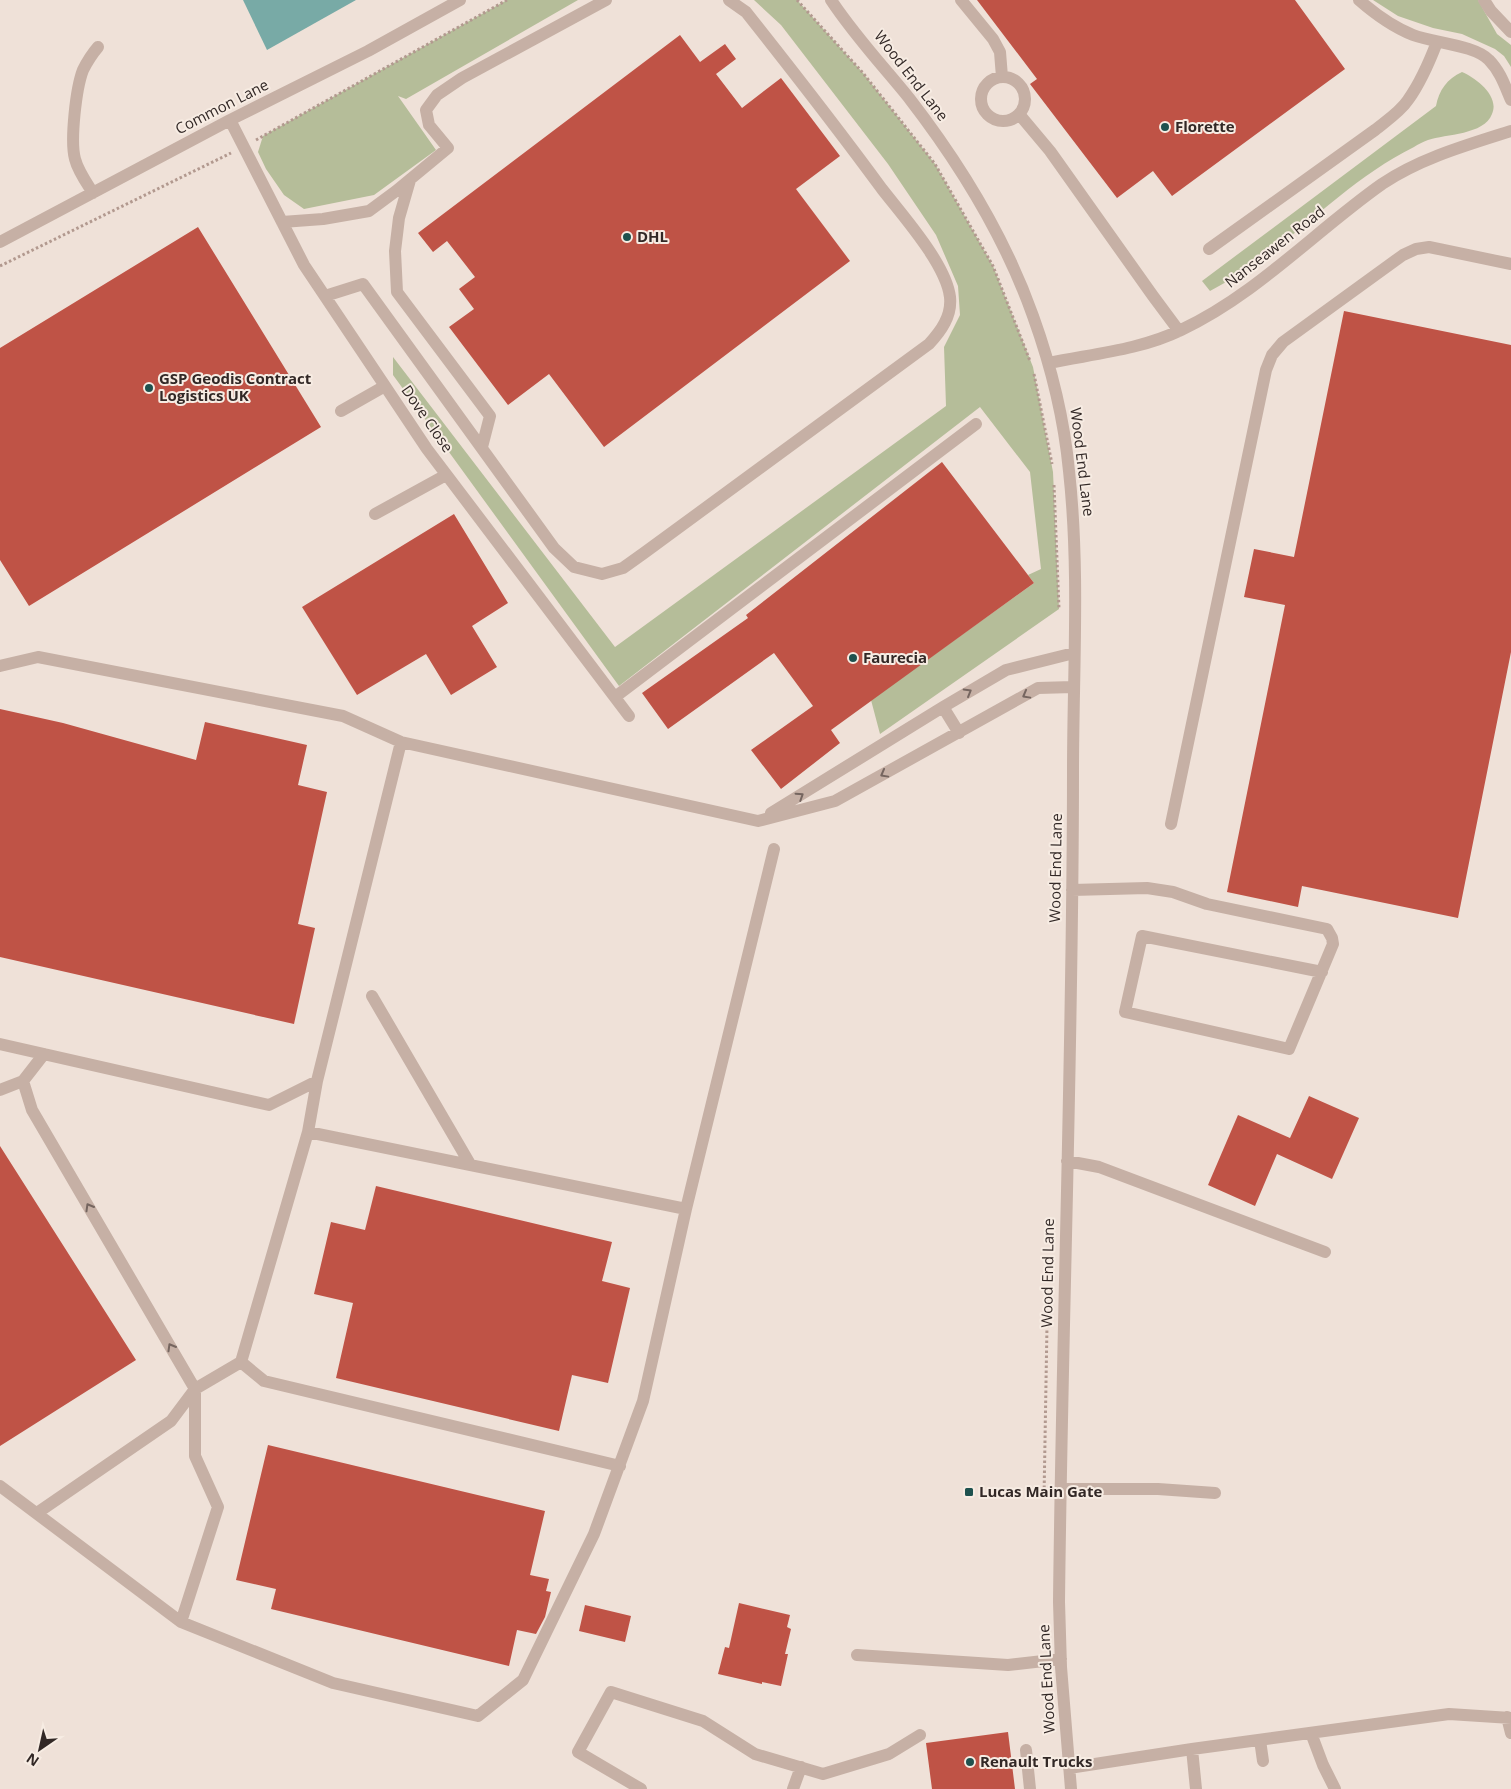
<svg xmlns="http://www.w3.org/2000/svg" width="1511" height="1789" font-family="'Open Sans',sans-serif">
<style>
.green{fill:#b5bd99}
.water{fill:#78aaa6}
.building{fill:#bf5346}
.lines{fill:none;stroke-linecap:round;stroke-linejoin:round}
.path{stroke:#b2998f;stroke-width:3;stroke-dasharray:2.5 2.5;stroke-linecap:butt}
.minor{stroke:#c6b0a5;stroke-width:12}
.oneway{stroke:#75655f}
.poi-dot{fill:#1e514e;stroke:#f7ece3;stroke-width:2}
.labels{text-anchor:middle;stroke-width:4;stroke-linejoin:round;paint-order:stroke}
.street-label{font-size:15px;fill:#322826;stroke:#f7ece3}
.poi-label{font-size:15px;font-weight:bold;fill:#322826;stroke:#f7ece3;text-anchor:start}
</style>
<rect width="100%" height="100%" fill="#efe1d8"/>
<path class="green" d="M 507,0 L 578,0 L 406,99 L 398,96 L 436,150 L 374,195 L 304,209 L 284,195 L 266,169 L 258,152 L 263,136 Z
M 754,0 L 797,0 L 863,73 L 935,164 L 993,266 L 1033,367 L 1053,472 L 1059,609 L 880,734 L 871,700 L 1034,583 L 1028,575 L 1041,569 L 1030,472 L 980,407 L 619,686 L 393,375 L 393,357 L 615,647 L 946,406 L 944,347 L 960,315 L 958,286 L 936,235 L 888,164 L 781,25 Z
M 1373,0 L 1478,0 L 1497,34 L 1511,45 L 1511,67 L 1504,56 L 1495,49 L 1462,34 L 1433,28 L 1398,16 Z
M 1462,72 C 1476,78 1500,96 1492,114 C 1484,135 1446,134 1428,140 C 1423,142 1418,144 1414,147 C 1351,178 1304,231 1246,270 C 1234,278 1222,284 1210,291 L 1202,281 L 1436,106 C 1439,90 1447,79 1462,72 Z"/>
<path class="water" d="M 243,0 L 356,0 L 267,50 Z"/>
<path class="building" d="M 977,0 L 1295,0 L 1345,69 L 1172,196 L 1153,171 L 1117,198 L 1030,84 L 1037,79 Z
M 680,35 L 700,62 L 725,44 L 736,59 L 716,74 L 742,108 L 781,78 L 840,156 L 796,189 L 850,261 L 604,447 L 549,374 L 508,405 L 449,327 L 474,309 L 459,289 L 475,277 L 447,241 L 433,252 L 418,233 Z
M 198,227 L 321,427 L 29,606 L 0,560 L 0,348 Z
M 1344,311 L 1511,345 L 1511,652 L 1458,918 L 1302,886 L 1298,907 L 1227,892 L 1285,605 L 1244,597 L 1254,549 L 1294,557 Z
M 942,462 L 1034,583 L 831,730 L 840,743 L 781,789 L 751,750 L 813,706 L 774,653 L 668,729 L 642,693 L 748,618 L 746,615 Z
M 454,514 L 508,603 L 472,626 L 497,667 L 451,695 L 426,654 L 357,695 L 302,607 Z
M 0,709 L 63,723 L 196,760 L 205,722 L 307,745 L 298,785 L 327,792 L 298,924 L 315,928 L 294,1024 L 0,957 Z
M 1309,1096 L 1359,1118 L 1332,1179 L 1277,1154 L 1255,1206 L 1208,1185 L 1238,1115 L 1290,1138 Z
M 0,1146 L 136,1360 L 0,1446 Z
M 376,1186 L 612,1242 L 602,1281 L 630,1288 L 608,1383 L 572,1375 L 559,1431 L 336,1378 L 353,1303 L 314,1294 L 331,1222 L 365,1230 Z
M 268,1445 L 545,1511 L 530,1575 L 549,1579 L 546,1591 L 551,1592 L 545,1617 L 536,1634 L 517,1630 L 509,1666 L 271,1609 L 276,1589 L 236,1580 Z
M 739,1603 L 790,1615 L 787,1627 L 791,1629 L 785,1654 L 788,1654 L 781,1686 L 762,1682 L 762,1684 L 718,1674 L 725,1647 L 729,1648 Z
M 585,1605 L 631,1616 L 625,1642 L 579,1631 Z
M 1008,1732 L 1015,1789 L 932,1789 L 926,1743 Z"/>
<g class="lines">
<path class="path" d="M 797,0 L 863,73 L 935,164 L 993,266 L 1030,361
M 256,140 L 507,0
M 0,266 L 231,153
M 1034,374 L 1052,464
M 1054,485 L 1059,609
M 1044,1498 L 1047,1325"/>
<path class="minor" d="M 831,0 C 854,35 883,66 909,98 C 960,164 1005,237 1033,316 C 1051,366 1064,418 1069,471 C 1080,571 1073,672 1073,772 C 1073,1049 1062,1326 1059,1602 L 1061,1667 L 1071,1789
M 961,0 L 993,39 L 1000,52 L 1002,77
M 1359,0 C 1375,14 1393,27 1413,35 C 1434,43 1475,45 1489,60 C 1500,71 1505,86 1511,100
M 1484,0 L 1491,11 L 1511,32
M981 99a22 22 0 1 1 44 0a22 22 0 1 1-44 0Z
M 1019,114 L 1050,151 L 1153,296 L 1179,331
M 230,120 L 304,265 L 385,386 L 427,449 L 629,716
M 410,180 L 399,218 L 395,251 L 397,292 L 490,416 L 482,447
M 93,193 C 86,182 78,171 75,159 C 70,141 76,88 83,70 C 87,62 92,54 98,47
M 282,222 L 323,219 L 369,211 L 396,191 L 448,148 L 429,125 L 426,110 L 437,95 L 462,78 L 606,0
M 0,242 L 230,120 L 368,51 L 460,0
M 1209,249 L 1375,130 C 1386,121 1400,112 1408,100 C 1421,82 1429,63 1437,42
M 325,296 L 363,284 L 554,548 L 574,567 L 602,574 L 623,568 L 644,553 L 929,344 C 941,331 952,316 950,297 C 946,264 903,216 882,189 C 838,129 792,70 746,12 L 729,0
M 1049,363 C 1092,354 1140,350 1181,330 C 1256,295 1314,232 1382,184 C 1421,158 1467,145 1511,131
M 341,411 L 385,386
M 375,514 L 446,475
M 0,666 L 38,657 L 343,716 L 401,742 L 758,821 L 835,801 L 1038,688 L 1073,687
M 615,697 L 976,424
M 943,707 L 959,733
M 771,813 L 943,707 L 1006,670 L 1074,653
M 1171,824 L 1266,370 L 1272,355 L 1283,342 L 1403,255 L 1416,249 L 1429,247 L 1511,264
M 1072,890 L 1147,888 L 1173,892 L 1207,904 L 1327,929 L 1332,938 L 1333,944 L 1289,1049 L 1125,1012 L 1142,936 L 1322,972
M 372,996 L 470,1164
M 0,1044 L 269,1105 L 317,1081
M 0,1090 L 23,1081
M 308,1132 L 686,1209
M 1067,1161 L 1099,1167 L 1325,1252
M 241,1362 L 264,1381 L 620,1466
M 0,1486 L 181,1622 L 333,1683 L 478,1716 L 523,1680 L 594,1534 L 643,1401 L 686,1209 L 774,849
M 1060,1489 L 1158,1489 L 1215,1493
M 37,1513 L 171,1421 L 195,1389 L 32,1110 L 23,1081 L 44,1054
M 181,1622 L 218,1507 L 195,1456 L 195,1389 L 241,1362 L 308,1132 L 317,1081 L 401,742
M 857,1655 L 1008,1665 L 1061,1659
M 1507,1717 L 1511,1733
M 1311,1733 L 1323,1765 L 1335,1789
M 1260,1740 L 1263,1761
M 1192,1749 L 1196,1789
M 1026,1750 L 1030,1789
M 1069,1768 L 1192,1749 L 1449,1714 L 1511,1718
M 641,1789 L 578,1752 L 611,1692 L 703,1721 L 755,1754 L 823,1774 L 889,1754 L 920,1735
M 793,1789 L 801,1767"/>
</g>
<defs><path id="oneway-chevron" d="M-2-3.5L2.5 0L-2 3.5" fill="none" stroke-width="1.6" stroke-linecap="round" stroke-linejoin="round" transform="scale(1.25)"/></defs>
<g class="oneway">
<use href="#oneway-chevron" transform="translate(968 692) rotate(-30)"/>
<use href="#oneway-chevron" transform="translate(1026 695) rotate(151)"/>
<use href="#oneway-chevron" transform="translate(884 774) rotate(151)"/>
<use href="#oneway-chevron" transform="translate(800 796) rotate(-33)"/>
<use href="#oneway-chevron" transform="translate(89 1207) rotate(-120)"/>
<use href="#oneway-chevron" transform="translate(171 1347) rotate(-120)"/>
</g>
<g class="poi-dot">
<circle cx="1165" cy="127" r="5"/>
<circle cx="627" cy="237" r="5"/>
<circle cx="149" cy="388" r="5"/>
<circle cx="853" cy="658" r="5"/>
<rect x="964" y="1487" width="10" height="10" rx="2.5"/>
<circle cx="970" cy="1762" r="5"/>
</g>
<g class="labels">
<g class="street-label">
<text transform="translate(911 76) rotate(52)" y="5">Wood End Lane</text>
<text transform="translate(222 107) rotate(-27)" y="5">Common Lane</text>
<text transform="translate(1275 247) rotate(-38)" y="5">Nanseawen Road</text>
<text transform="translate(427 419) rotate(55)" y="5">Dove Close</text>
<text transform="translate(1082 462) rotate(83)" y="5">Wood End Lane</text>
<text transform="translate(1056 868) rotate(-89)" y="5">Wood End Lane</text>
<text transform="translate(1048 1273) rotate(-89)" y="5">Wood End Lane</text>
<text transform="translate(1047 1679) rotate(-93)" y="5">Wood End Lane</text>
</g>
<g class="poi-label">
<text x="1175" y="132">Florette</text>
<text x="637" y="242">DHL</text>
<text x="159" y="384">GSP Geodis Contract<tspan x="159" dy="17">Logistics UK</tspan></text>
<text x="863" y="663">Faurecia</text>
<text x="979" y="1497">Lucas Main Gate</text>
<text x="980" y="1767">Renault Trucks</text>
</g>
</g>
<g transform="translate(40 1749) rotate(214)" stroke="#f7ece3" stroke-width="4" paint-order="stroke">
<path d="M0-4L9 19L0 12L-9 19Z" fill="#322826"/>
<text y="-8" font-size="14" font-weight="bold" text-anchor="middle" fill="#322826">N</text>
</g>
</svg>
